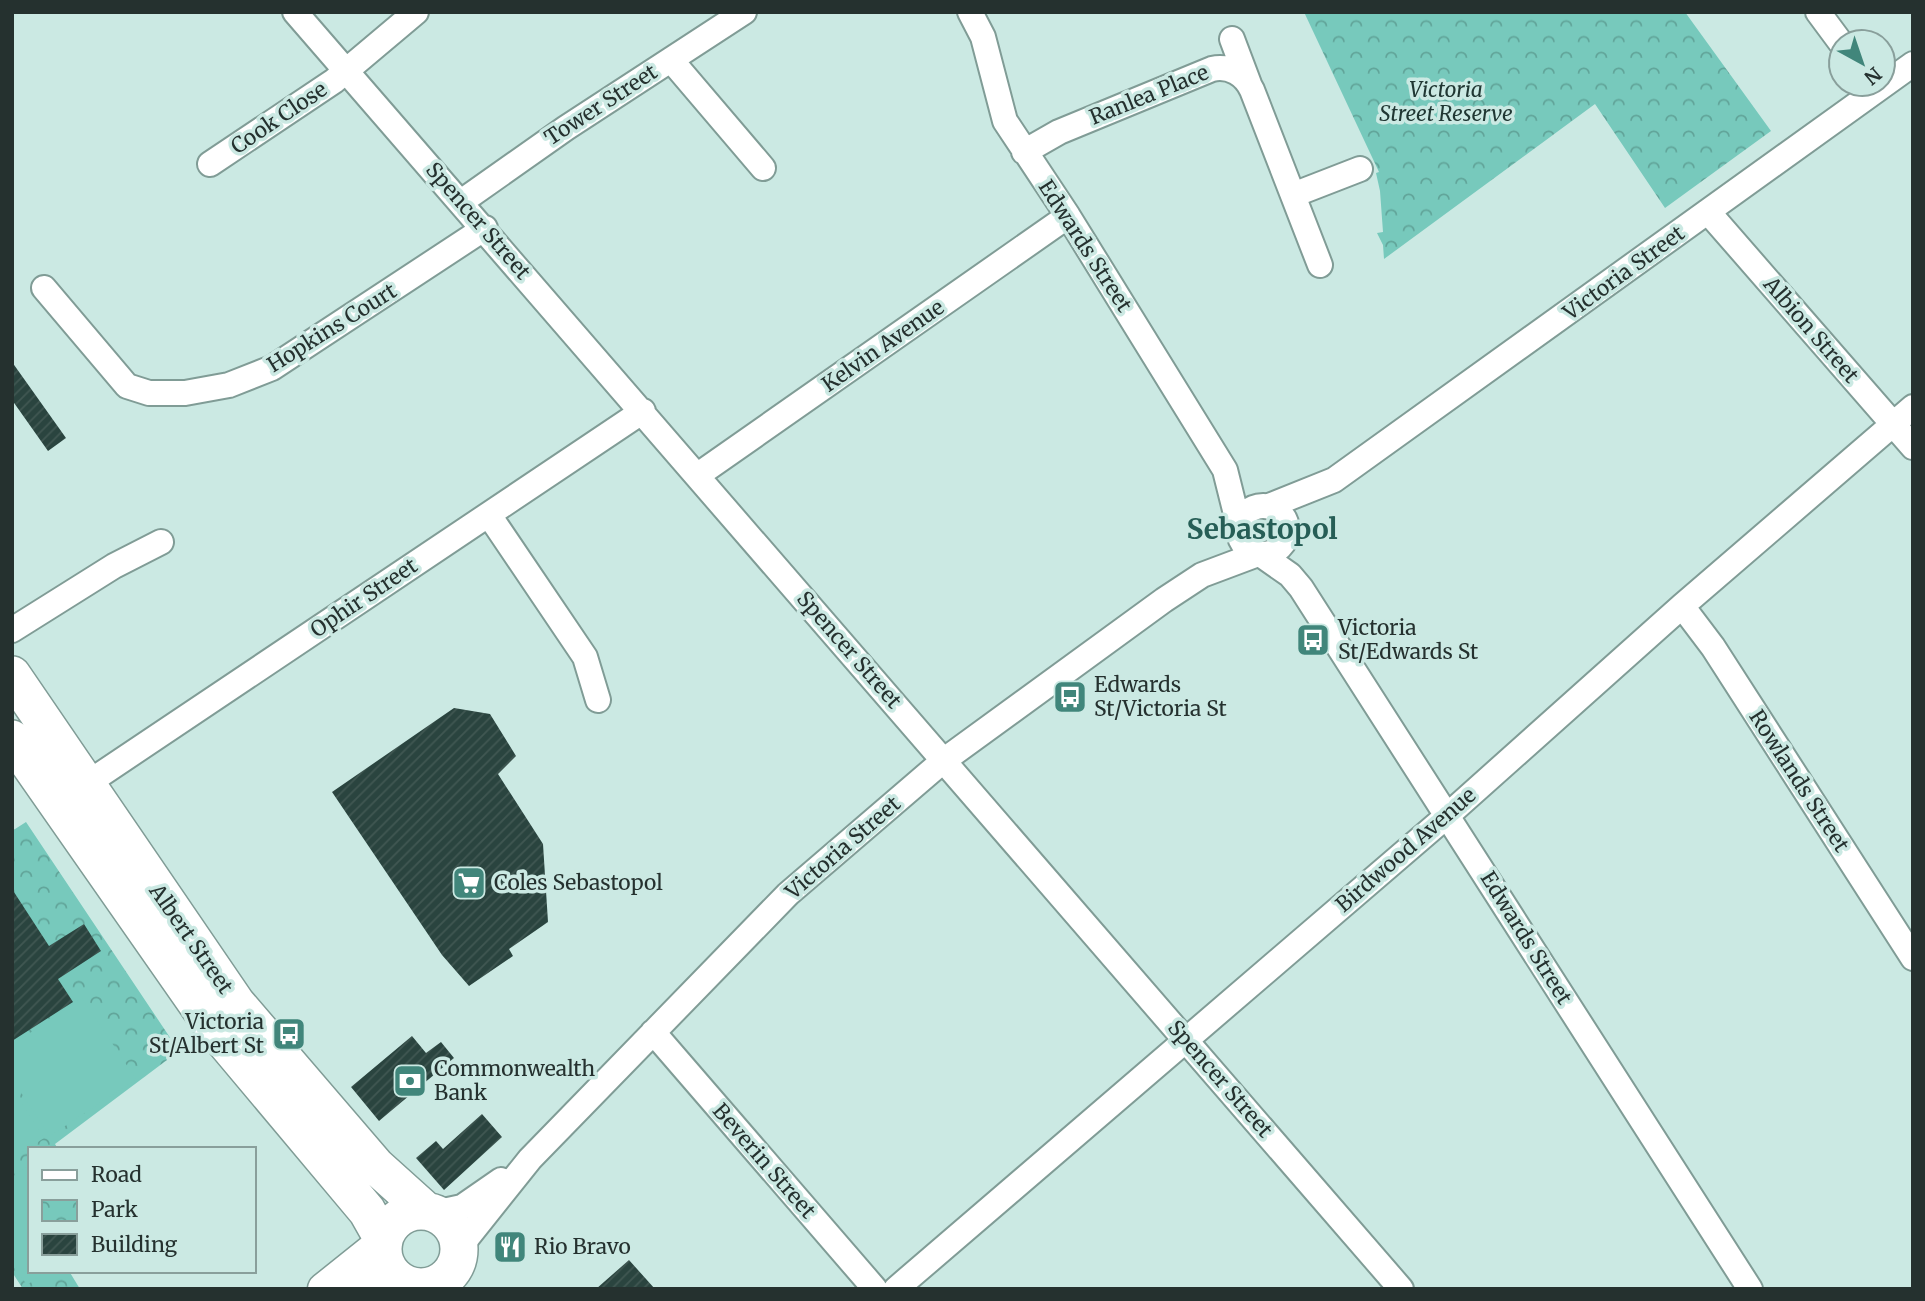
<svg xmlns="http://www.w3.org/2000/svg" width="1925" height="1301" font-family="Merriweather,serif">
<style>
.park{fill:url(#park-crowns)}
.pitch{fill:#77c9bc}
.building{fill:url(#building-hatch)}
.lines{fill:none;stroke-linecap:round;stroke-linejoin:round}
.minor-casing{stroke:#809c96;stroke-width:28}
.major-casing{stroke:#809c96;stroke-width:35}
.highway-casing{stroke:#809c96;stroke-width:40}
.minor{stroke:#fff;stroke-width:24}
.major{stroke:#fff;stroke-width:32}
.highway{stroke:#fff;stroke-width:37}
.labels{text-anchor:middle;stroke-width:7;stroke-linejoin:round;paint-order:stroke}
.park-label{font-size:21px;font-style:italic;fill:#203733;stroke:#cbe9e3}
.street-label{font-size:21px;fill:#25312f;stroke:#cbe9e3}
.poi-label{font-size:21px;fill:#25312f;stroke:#cbe9e3;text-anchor:start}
.district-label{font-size:28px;font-weight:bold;fill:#265e56;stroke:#cbe9e3}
</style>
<defs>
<pattern id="park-crowns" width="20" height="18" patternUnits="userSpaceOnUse" patternTransform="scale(1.75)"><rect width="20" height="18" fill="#77c9bc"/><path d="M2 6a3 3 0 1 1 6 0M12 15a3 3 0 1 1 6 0" fill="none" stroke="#61a499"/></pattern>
<pattern id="building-hatch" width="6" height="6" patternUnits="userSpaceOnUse" patternTransform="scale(1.75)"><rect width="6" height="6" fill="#2a443f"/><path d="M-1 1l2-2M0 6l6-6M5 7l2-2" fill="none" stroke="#405752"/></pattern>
</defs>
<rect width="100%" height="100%" fill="#cbe9e3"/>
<path class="park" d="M 1304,12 L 1685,12 L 1771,131 L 1665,208 L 1595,104 L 1384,259 L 1383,245 L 1377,233 L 1383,232 L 1380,191 L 1376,173 L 1379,172 Z
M 26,822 L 179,1051 L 55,1144 L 58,1149 L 30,1149 L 30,1271 L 69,1271 L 80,1289 L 23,1289 L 12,1272 L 12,831 Z"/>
<path class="pitch" d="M 82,998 L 136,1079 L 50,1136 L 12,1079 L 12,1045 Z
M 12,1088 L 44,1138 L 12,1159 Z
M 30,1165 L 30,1271 L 47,1271 L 27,1285 L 12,1264 L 12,1177 Z"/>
<path class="building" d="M 12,362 L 66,438 L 48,451 L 12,400 Z
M 454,708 L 490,714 L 516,756 L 498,774 L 543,844 L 548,922 L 509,949 L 513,956 L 469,986 L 442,955 L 332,792 Z
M 12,889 L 49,946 L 84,924 L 101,951 L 58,979 L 73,1002 L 12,1041 Z
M 412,1036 L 426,1053 L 441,1042 L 454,1058 L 379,1121 L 351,1087 Z
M 482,1114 L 502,1137 L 444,1190 L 416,1158 L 436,1141 L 443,1149 Z
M 629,1260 L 655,1289 L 596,1289 Z"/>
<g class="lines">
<defs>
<path id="minor" d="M 295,12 L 1401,1289
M 970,12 L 983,37 L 1005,121 L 1068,216 L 1225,470 L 1239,526
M 1818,12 L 1841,43
M 1232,39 L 1249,84
M 671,60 L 763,168
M 1024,152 L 1059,132 L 1212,69 C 1230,65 1245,75 1252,90 L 1320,265
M 210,164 L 334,81 L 416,12
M 1293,195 L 1360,169
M 461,202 L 566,128 L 744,12
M 1709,213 L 1913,447
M 44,288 L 127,386 L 149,393 L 185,393 L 229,385 L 272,368 L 485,228
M 698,475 L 1068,216
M1239 530a24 24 0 1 1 48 0a24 24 0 1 1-48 0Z
M 1269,506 L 1334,480 L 1913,64
M 489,515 L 585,657 L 598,700
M 1260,554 L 1290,575 L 1301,588 L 1750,1289
M 1682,606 L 1713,647 L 1913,958
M 12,630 L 114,566 L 161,542
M 73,793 L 643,411
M 653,1032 L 875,1289
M 434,1213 L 462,1207 L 501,1180
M 459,1248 L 530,1159 L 788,894 L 943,761 L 1164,600 L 1202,575 L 1258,554
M 896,1289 L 1448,815 L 1682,606 L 1913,407"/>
<path id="major" d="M 324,1289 L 384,1241
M 348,1289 L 374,1281 L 402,1282"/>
<path id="highway" d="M 12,675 L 236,1003 L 376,1166 L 426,1211
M 12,739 L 216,1031 L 367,1211 L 384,1241
M383 1249a38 38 0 1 1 76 0a38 38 0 1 1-76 0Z"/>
</defs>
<use href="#minor" class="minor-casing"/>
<use href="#major" class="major-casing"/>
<use href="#highway" class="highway-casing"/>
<use href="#minor" class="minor"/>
<use href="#major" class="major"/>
<use href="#highway" class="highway"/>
</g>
<defs>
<symbol id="bus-square" viewBox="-11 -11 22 22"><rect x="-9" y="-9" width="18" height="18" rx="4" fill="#41867b" stroke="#cbe9e3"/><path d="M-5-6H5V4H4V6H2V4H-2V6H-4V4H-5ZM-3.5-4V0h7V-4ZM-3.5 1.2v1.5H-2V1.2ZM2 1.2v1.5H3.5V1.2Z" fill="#fff"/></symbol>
<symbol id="supermarket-square" viewBox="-11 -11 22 22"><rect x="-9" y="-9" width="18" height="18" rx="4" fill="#41867b" stroke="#cbe9e3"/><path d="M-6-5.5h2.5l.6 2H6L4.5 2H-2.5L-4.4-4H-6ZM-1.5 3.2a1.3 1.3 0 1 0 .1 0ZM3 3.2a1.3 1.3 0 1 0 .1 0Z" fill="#fff"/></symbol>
<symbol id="bank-square" viewBox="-11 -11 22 22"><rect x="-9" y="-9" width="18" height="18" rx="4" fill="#41867b" stroke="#cbe9e3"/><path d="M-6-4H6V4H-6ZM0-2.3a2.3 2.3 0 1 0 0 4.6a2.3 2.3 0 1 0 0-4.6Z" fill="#fff"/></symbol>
<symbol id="restaurant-square" viewBox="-11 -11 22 22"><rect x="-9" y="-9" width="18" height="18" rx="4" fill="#41867b" stroke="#cbe9e3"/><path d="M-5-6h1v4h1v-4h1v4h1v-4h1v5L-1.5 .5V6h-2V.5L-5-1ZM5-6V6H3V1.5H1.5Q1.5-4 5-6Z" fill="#fff"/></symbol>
</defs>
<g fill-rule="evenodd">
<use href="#bus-square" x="1294" y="621" width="38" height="38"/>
<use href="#bus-square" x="1051" y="678" width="38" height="38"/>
<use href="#supermarket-square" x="450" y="864" width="38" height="38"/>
<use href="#bus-square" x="270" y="1015" width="38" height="38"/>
<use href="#bank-square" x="391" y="1062" width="38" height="38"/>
<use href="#restaurant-square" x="491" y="1228" width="38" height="38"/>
</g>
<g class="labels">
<g class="park-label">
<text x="1446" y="97">Victoria<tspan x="1446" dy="24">Street Reserve</tspan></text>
</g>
<g class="street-label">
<text transform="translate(1149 95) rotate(-22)" y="7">Ranlea Place</text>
<text transform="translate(601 105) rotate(-33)" y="7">Tower Street</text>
<text transform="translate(279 118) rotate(-34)" y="7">Cook Close</text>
<text transform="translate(478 221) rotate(49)" y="7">Spencer Street</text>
<text transform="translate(1085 246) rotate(57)" y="7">Edwards Street</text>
<text transform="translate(1624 273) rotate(-36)" y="7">Victoria Street</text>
<text transform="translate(332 328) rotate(-32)" y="7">Hopkins Court</text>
<text transform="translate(1811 330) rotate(49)" y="7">Albion Street</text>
<text transform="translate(883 346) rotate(-35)" y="7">Kelvin Avenue</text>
<text transform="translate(364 598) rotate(-34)" y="7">Ophir Street</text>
<text transform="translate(849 650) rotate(49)" y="7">Spencer Street</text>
<text transform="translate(1799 781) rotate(57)" y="7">Rowlands Street</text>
<text transform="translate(843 848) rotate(-41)" y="7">Victoria Street</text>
<text transform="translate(1406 850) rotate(-41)" y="7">Birdwood Avenue</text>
<text transform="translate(1526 938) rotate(58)" y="7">Edwards Street</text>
<text transform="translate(191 939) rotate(55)" y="7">Albert Street</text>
<text transform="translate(1220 1079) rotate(49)" y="7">Spencer Street</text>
<text transform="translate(764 1161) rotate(49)" y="7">Beverin Street</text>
</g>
<g class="poi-label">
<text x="1338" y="635">Victoria<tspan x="1338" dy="24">St/Edwards St</tspan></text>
<text x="1094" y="692">Edwards<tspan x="1094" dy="24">St/Victoria St</tspan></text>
<text x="494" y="890">Coles Sebastopol</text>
<text x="264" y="1029" text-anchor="end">Victoria<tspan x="264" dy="24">St/Albert St</tspan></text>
<text x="434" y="1076">Commonwealth<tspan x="434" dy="24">Bank</tspan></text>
<text x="534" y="1254">Rio Bravo</text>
</g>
<g class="district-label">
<text x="1262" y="539">Sebastopol</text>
</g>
</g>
<rect width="1925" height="1301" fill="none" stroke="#25312f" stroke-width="28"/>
<rect x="28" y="1147" width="228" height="126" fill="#cbe9e3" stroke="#899f9b" stroke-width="2"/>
<rect x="42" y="1170" width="35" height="10" fill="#ffffff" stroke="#899f9b" stroke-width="2"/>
<text x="91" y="1182" font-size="21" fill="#25312f">Road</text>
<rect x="42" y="1200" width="35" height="21" fill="url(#park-crowns)" stroke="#899f9b" stroke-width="2"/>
<text x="91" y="1217" font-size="21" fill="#25312f">Park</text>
<rect x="42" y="1234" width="35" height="21" fill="url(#building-hatch)" stroke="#899f9b" stroke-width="2"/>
<text x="91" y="1252" font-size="21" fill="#25312f">Building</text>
<g transform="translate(1862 63) rotate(140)"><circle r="33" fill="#cbe9e3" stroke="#899f9b" stroke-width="2"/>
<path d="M0-5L12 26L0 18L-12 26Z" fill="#41867b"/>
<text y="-10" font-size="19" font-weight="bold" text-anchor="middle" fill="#25312f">N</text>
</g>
</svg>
